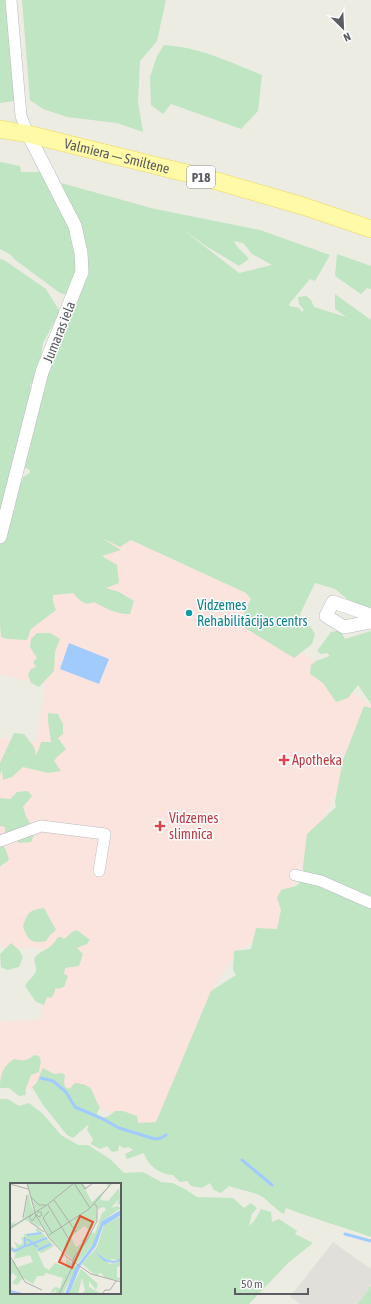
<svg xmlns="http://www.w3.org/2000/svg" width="371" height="1304" font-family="'Asap Condensed',sans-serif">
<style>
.industrial{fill:#e1dfda}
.medical{fill:#fbe4de}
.green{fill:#bfe5c3;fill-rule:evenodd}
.water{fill:#a2cbfd}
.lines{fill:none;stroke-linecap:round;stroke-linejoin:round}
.stream{stroke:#a2cbfd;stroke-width:3}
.minor-casing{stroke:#babbc1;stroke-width:12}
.tertiary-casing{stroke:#babbc1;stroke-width:14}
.primary-casing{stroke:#efd75a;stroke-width:18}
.minor{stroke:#fff;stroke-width:11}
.tertiary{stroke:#fff;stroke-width:13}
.primary{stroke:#fefaa7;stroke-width:17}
.culture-dot{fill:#0f9aa8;stroke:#fff;stroke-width:1.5}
.health-dot{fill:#e0444e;stroke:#fff;stroke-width:1.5}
.labels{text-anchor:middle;stroke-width:3;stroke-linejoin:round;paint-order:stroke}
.shield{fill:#fff;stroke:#8c8e92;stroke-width:1}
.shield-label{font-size:13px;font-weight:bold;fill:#5b5d63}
.street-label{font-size:14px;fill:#5b5d63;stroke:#fff}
.culture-label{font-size:14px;fill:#0d838f;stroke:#fff;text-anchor:start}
.health-label{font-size:14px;fill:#be3a42;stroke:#fff;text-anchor:start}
.inset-river{fill:none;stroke:#a2cbfd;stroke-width:2}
.inset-road{fill:none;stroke:#afafab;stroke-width:1}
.view{fill:#e6532f;fill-opacity:0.15;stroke:#e6532f;stroke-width:2}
.inset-edge{fill:none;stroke:#5b5d63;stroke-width:2}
</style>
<rect width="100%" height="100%" fill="#edece2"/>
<path class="industrial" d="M 333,1242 L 371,1269 L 371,1286 L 358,1304 L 300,1304 L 290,1297 Z"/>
<path class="medical" d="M 71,525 L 131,540 L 246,593 L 251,599 L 258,618 L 371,706 L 371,718 L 281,909 L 277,929 L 237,951 L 211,991 L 154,1129 L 82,1102 L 0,1081 L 0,1022 L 42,1019 L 44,948 L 0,947 L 0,738 L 35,742 L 42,709 L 45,684 L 0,675 L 0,634 Z"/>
<path class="green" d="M 0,0 L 13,0 L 22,100 L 0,103 Z
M 22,0 L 166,0 L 157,41 L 140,61 L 138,102 L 143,132 L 117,123 L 67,117 L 43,109 L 30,100 Z
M 164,45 C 199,47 230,62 262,75 L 258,111 L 241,129 L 171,104 L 163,114 L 151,105 L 150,77 L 157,56 Z
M 0,162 L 20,166 L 21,172 L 41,172 L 75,236 L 78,264 L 68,295 L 60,293 L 14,259 L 11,255 L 0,249 Z
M 61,183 L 155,209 L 260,230 L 330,255 L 315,281 L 310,279 L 290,303 L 289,306 L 299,308 L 302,312 L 304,310 L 299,304 L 298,297 L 306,296 L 311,300 L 314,307 L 346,317 L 335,309 L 335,294 L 371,320 L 371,611 L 350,601 L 335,589 L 315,583 L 300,614 L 302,626 L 304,628 L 310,626 L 315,634 L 312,644 L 294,658 L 242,626 L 242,617 L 251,599 L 246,593 L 131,540 L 120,547 L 100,537 L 121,550 L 102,556 L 117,565 L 119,583 L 106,588 L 119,592 L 134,601 L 130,614 C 118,615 105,608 94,602 C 84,607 80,600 73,593 L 53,595 L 53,602 L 56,610 L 31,629 L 27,640 L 8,639 L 1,637 L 0,624 L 0,544 L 3,532 L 15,509 C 10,491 21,491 23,477 L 30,473 L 30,470 L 22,466 L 38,384 L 83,282 L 79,225 ZM 182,229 L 206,246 L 239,266 L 249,259 C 244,252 237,249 234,241 L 243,243 L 252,254 L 272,265 L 239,273 Z
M 337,254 L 371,266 L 371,289 L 367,288 L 361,294 L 335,276 Z
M 0,259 L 4,260 L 46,289 L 60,312 L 43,343 L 40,363 L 34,382 L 30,384 L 32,395 L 0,523 Z
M 340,630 L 345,639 L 371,631 L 371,704 L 358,685 L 348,698 L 336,702 L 323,683 L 310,674 L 311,665 L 316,661 L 330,656 L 327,653 L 321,654 L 317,651 L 331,632 Z
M 37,633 L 50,633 L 60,639 L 55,652 L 54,671 L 39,687 L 31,683 L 28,674 L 31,669 L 36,667 L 33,662 L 37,658 L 30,647 L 31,639 Z
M 364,706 L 371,708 L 371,1237 C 343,1227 314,1219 286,1208 L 284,1214 C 275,1210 269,1200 259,1195 C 250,1191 239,1190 229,1186 L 221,1193 L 214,1190 L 210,1183 L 202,1188 L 191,1186 L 187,1181 L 180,1182 L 173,1175 C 161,1175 147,1165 144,1153 L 127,1159 L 125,1154 L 133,1150 L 129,1147 L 123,1148 L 119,1145 L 118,1151 L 112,1152 L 107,1146 L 100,1149 L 91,1144 L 93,1139 L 87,1130 L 89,1124 L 73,1138 L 67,1135 L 43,1105 L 32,1087 C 39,1083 39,1074 43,1068 L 54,1074 L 62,1073 L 65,1075 L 64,1082 L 65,1087 L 69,1089 L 75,1083 C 97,1085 90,1093 100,1107 L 97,1113 L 99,1119 L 109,1116 L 115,1111 L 123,1111 L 137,1116 L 138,1123 L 156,1122 L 211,991 L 236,975 L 233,970 L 234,951 L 251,949 L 256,928 L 277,929 L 281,910 L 277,898 L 281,890 L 296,886 L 304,878 L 303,866 L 307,834 L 336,807 L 335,802 L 343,760 Z
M 48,713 L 58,714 L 63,724 L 63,734 L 58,738 L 66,749 L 57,757 L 54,761 L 61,771 L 48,773 L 23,767 L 12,777 L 3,780 L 2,770 L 0,775 L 0,763 L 14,733 L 24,734 L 34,747 L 36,755 L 39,749 L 41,742 L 51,742 L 48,721 Z
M 28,791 L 32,796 L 23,807 L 26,816 L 35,833 L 31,842 L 19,843 L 16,838 L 5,835 L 5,827 L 0,826 L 0,798 L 10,799 L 17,792 Z
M 0,844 L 5,848 L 9,859 C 7,863 3,863 0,867 Z
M 44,908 L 56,930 L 50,935 L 46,941 C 30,944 28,940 23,926 C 28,912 29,910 44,908 Z
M 77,930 L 90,940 L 87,944 L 77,948 L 83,954 L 79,966 L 65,968 L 64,974 L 68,976 L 64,987 L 57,989 L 56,987 L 54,994 L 51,998 L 47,997 L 44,1005 L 36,1002 L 25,986 C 28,980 35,976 36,971 C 37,965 32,960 36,956 C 41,951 48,949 52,945 C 54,943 56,940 58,937 L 61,937 L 64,939 L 72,932 Z
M 11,943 L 19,950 L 23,957 L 19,967 L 7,970 L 1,967 L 0,954 Z
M 34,1055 L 39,1056 L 41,1061 L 39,1072 L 31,1075 C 29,1083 24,1087 26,1095 L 19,1096 L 9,1088 L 0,1088 C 0,1075 3,1066 14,1059 C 22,1061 28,1061 34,1055 Z
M 0,1099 L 8,1099 L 19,1106 L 29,1103 L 43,1114 L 61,1135 L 78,1145 L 88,1145 L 110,1159 L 124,1173 L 143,1172 L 161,1182 L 172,1183 L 183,1188 L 197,1197 L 233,1198 L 244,1208 L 251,1203 L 257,1208 L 252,1214 L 249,1226 L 255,1220 L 261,1209 L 271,1212 L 272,1222 L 279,1219 L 297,1231 L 295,1234 L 313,1243 L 288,1263 L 249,1304 L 0,1304 ZM 11,1184 L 120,1184 L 120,1293 L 11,1293 Z
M 371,1286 L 371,1304 L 358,1304 Z"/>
<path class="water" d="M 69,643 L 109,659 L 99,684 L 60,669 Z"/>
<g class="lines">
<path class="stream" d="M 41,1078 L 53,1081 L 66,1092 L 75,1107 L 103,1119 L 119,1128 L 155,1139 L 161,1138 L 166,1135
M 242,1160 L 272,1185
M 345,1234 L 371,1241"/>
<defs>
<path id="minor" d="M 11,0 L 21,116 L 28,134
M 0,841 L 41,826 L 105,834 L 99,871
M 295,875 L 321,881 L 371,903"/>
<path id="tertiary" d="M 0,537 L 42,372 L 82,272 L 81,253 L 75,226 L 28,134
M 371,615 L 333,602 L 326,616 L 344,627 L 371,622"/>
<g id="primary">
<path id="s1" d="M 0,129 L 28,134 L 206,178 L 303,206 L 371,229"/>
</g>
</defs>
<use href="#minor" class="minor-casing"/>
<use href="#tertiary" class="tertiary-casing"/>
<use href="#primary" class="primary-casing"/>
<use href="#minor" class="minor"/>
<use href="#tertiary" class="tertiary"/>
<use href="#primary" class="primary"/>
</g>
<circle class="culture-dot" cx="189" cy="613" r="4"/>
<g class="health-dot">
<path d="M282 754h4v4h4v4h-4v4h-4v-4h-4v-4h4z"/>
<path d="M158 820h4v4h4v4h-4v4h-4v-4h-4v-4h4z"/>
</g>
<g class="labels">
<rect class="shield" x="187" y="166" width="28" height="22" rx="3"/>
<g class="shield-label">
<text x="201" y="182">P18</text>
</g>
<g class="street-label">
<text dy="5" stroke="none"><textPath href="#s1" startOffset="120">Valmiera — Smiltene</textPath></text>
<text transform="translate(59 332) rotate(-68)" y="5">Jumaras iela</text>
</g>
<g class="culture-label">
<text x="197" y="610">Vidzemes<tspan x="197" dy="16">Rehabilitācijas centrs</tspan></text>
</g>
<g class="health-label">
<text x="292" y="765">Apotheka</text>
<text x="169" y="823">Vidzemes<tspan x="169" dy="16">slimnīca</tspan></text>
</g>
</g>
<g transform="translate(10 1183)">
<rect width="111" height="111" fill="#edece2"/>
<path d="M 17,0 L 72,0 L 77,5 L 75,6 L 82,19 L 98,4 L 96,2 L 102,0 L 79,26 L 93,11 L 90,17 L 98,18 L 109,5 L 111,22 L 107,21 L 109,16 L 101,25 L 107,23 L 111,25 L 92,38 L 84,60 L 67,81 L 38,54 L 26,30 L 32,45 L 15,37 L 0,47 L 2,43 L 0,45 L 0,41 L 8,38 L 4,41 L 7,41 L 14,35 L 18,10 L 22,25 L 25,29 ZM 86,23 L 88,26 L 94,24 L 96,27 L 92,30 L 85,50 L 81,49 L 72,57 L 71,59 L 75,60 L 73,63 L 72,60 L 66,64 L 61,54 L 74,43 L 81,48 L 87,35 ZM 111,33 L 110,75 L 105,79 L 105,76 L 97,77 L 85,69 L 100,81 L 108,79 L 111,76 L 111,83 L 107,84 L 107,95 L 111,94 L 111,98 L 95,95 L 91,90 L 88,91 L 89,93 L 84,91 L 72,81 L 87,64 L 94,42 ZM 28,45 L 44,63 L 32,70 L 27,68 L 34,84 L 39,87 L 45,80 L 56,84 L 56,76 L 67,83 L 53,111 L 45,111 L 46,106 L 43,110 L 41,108 L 45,104 L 50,105 L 53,95 L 36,90 L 33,93 L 27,93 L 23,101 L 13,95 L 7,102 L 2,100 L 7,94 L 3,90 L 0,92 L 0,79 L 4,77 L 9,88 L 8,84 L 23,79 L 20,72 L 4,76 L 6,70 L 0,68 L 0,63 L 7,66 L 4,58 L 9,62 L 13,60 L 11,55 L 15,53 L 22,72 L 14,51 L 29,50 L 25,47 ZM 71,86 L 88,101 L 86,107 L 79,98 L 79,104 L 92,111 L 72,111 L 75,107 L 72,95 L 68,111 L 59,111 Z" fill="#bfe5c3" fill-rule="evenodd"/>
<path d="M 111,27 L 111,32 L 93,43 L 86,63 L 71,82 L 59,111 L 55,111 L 65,85 L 82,63 L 92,38 ZM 102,60 L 110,70 L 111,73 L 111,78 L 103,80 L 94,78 L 85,69 L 97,77 L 106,78 L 110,75 L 110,70 Z" fill="#a2cbfd"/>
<path class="inset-river" d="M 17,52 L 31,50M 17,56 L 28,64M 16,63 L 37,55M 0,65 L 5,68 L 15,63 L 15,54M 28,67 L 41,61M 0,108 L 12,111"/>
<path class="inset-road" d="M 17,0 L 26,33 L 22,38 L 19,34 L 23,31M 64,0 L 80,25M 71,0 L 75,6 L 83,0M 0,1 L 18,6M 20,13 L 29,22 L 36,22M 44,17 L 66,49M 37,22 L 64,0M 38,22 L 60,58 L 58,57M 39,28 L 33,35 L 42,50M 26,31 L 29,34 L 32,32 L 31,29 L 27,29M 26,32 L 39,55 L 58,75 L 81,91 L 111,99M 13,35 L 17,12M 20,39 L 34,49M 0,45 L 37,22M 39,52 L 79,26 L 102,0M 0,73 L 15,99 L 32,107M 49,111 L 61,87 L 64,74 L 76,59 L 87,38 L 87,24 L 84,20M 92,111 L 95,107 L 100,107 L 106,98"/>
<path class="view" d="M 70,33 L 83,39 L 62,85 L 49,79 Z"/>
<rect width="111" height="111" class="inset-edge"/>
</g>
<g transform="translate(343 28) rotate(156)" stroke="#ffffff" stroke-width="3" paint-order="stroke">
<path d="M0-3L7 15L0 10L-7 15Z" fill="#5b5d63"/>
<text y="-6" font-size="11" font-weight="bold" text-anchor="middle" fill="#5b5d63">N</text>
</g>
<path d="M235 1288v6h73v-6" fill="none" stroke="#5b5d63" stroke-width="2"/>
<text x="241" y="1288" font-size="12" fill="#5b5d63" stroke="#ffffff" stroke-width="3" paint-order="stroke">50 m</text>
</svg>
